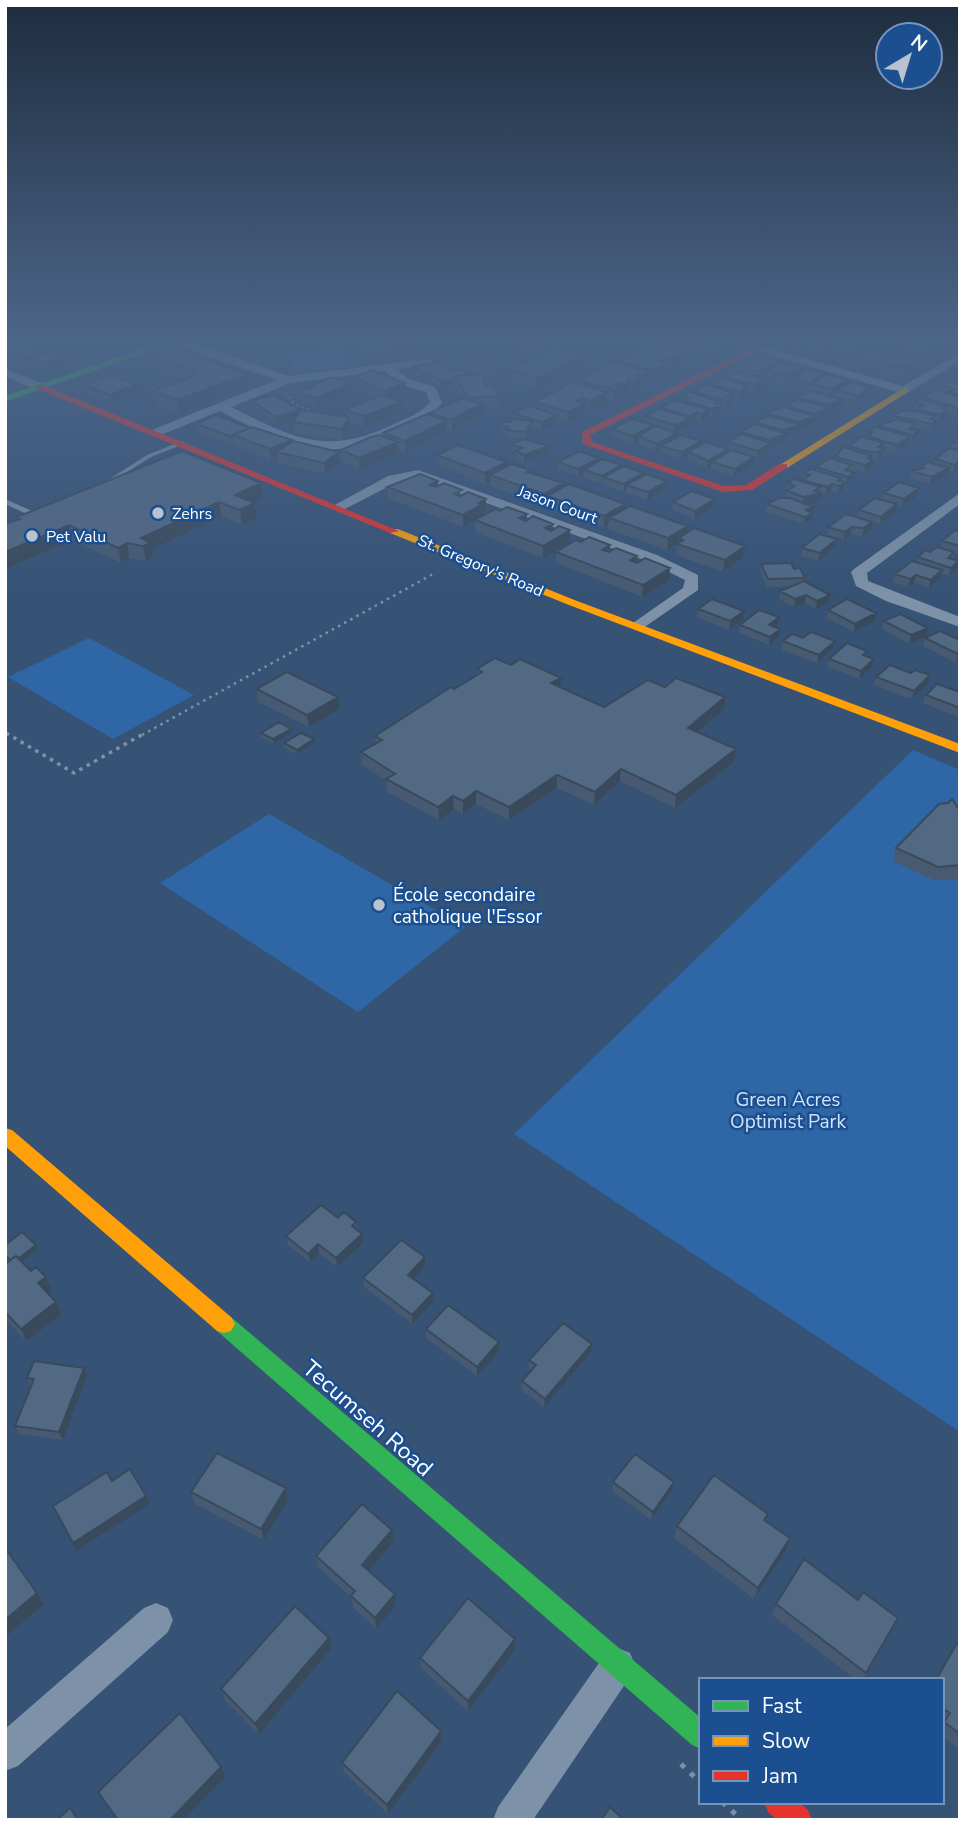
<svg xmlns="http://www.w3.org/2000/svg" width="965" height="1825" font-family="'Nunito Sans',sans-serif">
<style>
.green{fill:#2f66a5}
.lines{fill:none;stroke-linecap:round;stroke-linejoin:round}
.path-far3{stroke:#7d92a8;stroke-width:2;stroke-dasharray:2 3.5;stroke-linecap:butt}
.path-far2{stroke:#7d92a8;stroke-width:2.5;stroke-dasharray:2.5 4.5;stroke-linecap:butt}
.path-far1{stroke:#7d92a8;stroke-width:3.5;stroke-dasharray:3.5 5;stroke-linecap:butt}
.path{stroke:#7d92a8;stroke-width:5;stroke-dasharray:5 8;stroke-linecap:butt}
.lane{fill:#7d92a8;fill-rule:evenodd}
.street{fill:#7d92a8;fill-rule:evenodd}
.fast{fill:#30b455;fill-rule:evenodd}
.slow{fill:#ff9f0a;fill-rule:evenodd}
.jam{fill:#e5322d;fill-rule:evenodd}
.wall{fill:#475a72}
.shaded-wall{fill:#394a5c}
.building{fill:#526984;stroke:#394a5c;stroke-width:2}
.poi-dot{fill:#b9c2ce;stroke:#1b4f8f;stroke-width:2.5}
.labels{text-anchor:middle;stroke-width:5;stroke-linejoin:round;paint-order:stroke}
.far-street-label{font-size:16px;fill:#fff;stroke:#1b4f8f}
.far-poi-label{font-size:16px;fill:#fff;stroke:#1b4f8f;text-anchor:start}
.poi-label{font-size:19px;fill:#fff;stroke:#1b4f8f;text-anchor:start}
.park-label{font-size:19px;fill:#cfe3fa;stroke:#1b4f8f}
.near-street-label{font-size:23px;fill:#fff;stroke:#1b4f8f}
</style>
<rect width="100%" height="100%" fill="#365274"/>
<path class="green" d="M 340,349 L 353,365 L 298,373 L 286,356 Z
M 89,638 L 194,695 L 113,739 L 8,677 Z
M 913,750 L 960,770 L 960,1432 L 514,1134 Z
M 269,814 L 465,927 L 358,1012 L 160,883 Z"/>
<g class="lines">
<path class="path-far3" d="M 285,393 L 296,405 L 313,412"/>
<path class="path-far2" d="M 5,733 L 9,735
M 142,735 L 433,574"/>
<path class="path-far1" d="M 6,733 L 74,773 L 145,733"/>
<path class="path" d="M 681,1764 L 701,1783
M 722,1802 L 742,1820"/>
<path class="lane" d="M 182,441 L 185,443 L 184,444 L 151,457 L 113,481 L 108,480 L 147,455 Z
M 5,499 L 39,514 L 40,516 L 37,519 L 31,519 L 31,516 L 5,504 Z"/>
<path class="street" d="M 171,339 L 181,339 L 289,376 L 428,359 L 434,362 L 432,364 L 397,369 L 407,378 L 435,387 L 442,402 C 432,418 415,424 398,432 C 328,466 285,445 220,411 L 158,436 L 152,432 L 154,429 L 277,380 L 171,343 ZM 385,371 L 399,384 L 426,392 L 430,402 C 422,413 406,418 394,424 C 327,457 292,438 231,407 L 290,383 Z
M 717,339 L 736,339 L 903,386 L 960,353 L 960,361 L 905,394 Z
M 5,369 L 44,384 L 46,387 L 36,390 L 5,376 Z
M 418,470 L 657,555 L 698,575 L 698,590 L 639,631 L 631,626 L 633,623 L 683,588 L 685,580 L 647,561 L 417,478 L 397,482 L 343,510 L 331,507 L 388,476 Z
M 960,493 L 960,504 L 867,573 L 868,581 L 960,617 L 960,627 L 886,601 L 856,586 L 851,572 L 854,569 Z
M 156,1603 L 168,1608 L 173,1620 L 168,1632 L 18,1766 L 5,1771 L 5,1729 L 144,1608 Z
M 618,1648 L 630,1653 L 635,1665 L 630,1677 L 533,1820 L 493,1820 L 498,1807 L 606,1653 Z"/>
<path class="fast" d="M 171,339 L 184,339 L 5,402 L 5,396 Z
M 224,1315 L 231,1317 L 701,1718 L 701,1749 L 692,1745 L 217,1331 L 213,1324 L 217,1317 Z"/>
<path class="slow" d="M 905,387 L 908,388 L 908,392 L 787,468 L 778,466 Z
M 390,529 L 398,529 L 577,601 L 960,744 L 960,753 L 569,605 L 390,533 Z
M 5,1128 L 12,1130 L 231,1317 L 235,1324 L 231,1331 L 224,1333 L 217,1331 L 5,1146 Z"/>
<path class="jam" d="M 754,347 L 758,350 L 757,352 L 590,435 L 592,442 L 724,486 L 746,485 L 779,464 L 787,464 L 787,468 L 752,490 L 723,492 L 583,444 L 582,432 Z
M 37,385 L 43,385 L 399,531 L 390,533 L 37,389 Z
M 764,1802 L 799,1802 L 808,1810 L 812,1820 L 777,1820 L 768,1812 Z"/>
</g>
<path class="wall" d="M 5,339 L 33,349 L 43,350 L 44,354 L 68,356 L 70,363 L 48,370 L 33,365 L 33,363 L 31,364 L 24,363 L 5,355 Z
M 438,339 L 384,361 L 362,354 L 361,344 Z
M 491,339 L 572,339 L 572,346 L 565,349 L 585,355 L 585,365 L 537,388 L 509,379 L 509,369 L 542,354 Z
M 646,339 L 691,339 L 695,341 L 694,343 L 719,344 L 718,351 L 716,356 L 687,357 L 686,363 L 671,370 L 666,369 L 666,373 L 651,381 L 649,380 L 648,382 L 641,386 L 639,385 L 639,387 L 633,390 L 630,390 L 630,391 L 623,395 L 621,394 L 621,396 L 614,399 L 607,398 L 607,403 L 590,411 L 584,409 L 584,414 L 567,423 L 557,419 L 557,422 L 542,430 L 532,426 L 526,439 L 549,446 L 549,453 L 524,462 L 515,458 L 515,453 L 511,451 L 511,444 L 523,439 L 506,437 L 506,433 L 500,433 L 500,426 L 510,422 L 514,419 L 514,413 L 534,408 L 534,402 L 576,383 L 577,381 L 619,364 L 619,361 L 652,345 Z
M 758,339 L 822,339 L 838,345 L 866,347 L 865,353 L 886,361 L 897,355 L 893,353 L 894,347 L 902,345 L 900,345 L 901,339 L 954,339 L 918,361 L 899,355 L 913,368 L 904,374 L 879,372 L 879,367 L 874,370 L 856,363 L 856,359 L 850,362 L 827,358 L 827,355 L 824,356 L 803,351 L 803,348 L 799,350 L 777,345 L 777,342 L 775,344 Z
M 150,355 L 247,374 L 249,387 L 179,414 L 156,405 L 154,391 L 184,380 L 152,368 Z
M 471,359 L 504,376 L 497,379 L 464,369 L 464,362 Z
M 778,364 L 800,371 L 825,373 L 825,376 L 870,394 L 855,403 L 837,397 L 837,392 L 830,396 L 811,390 L 811,387 L 806,390 L 794,385 L 795,377 L 784,384 L 767,377 L 767,374 L 761,377 L 766,385 L 754,392 L 748,390 L 747,395 L 739,399 L 734,398 L 732,405 L 726,408 L 720,407 L 720,412 L 711,416 L 708,416 L 708,417 L 701,421 L 696,420 L 690,423 L 689,428 L 675,432 L 677,433 L 677,437 L 701,441 L 701,445 L 727,449 L 728,442 L 753,425 L 753,422 L 766,417 L 766,413 L 785,408 L 786,406 L 794,401 L 795,397 L 843,400 L 842,407 L 829,411 L 828,415 L 816,419 L 815,423 L 801,428 L 800,432 L 786,436 L 786,441 L 771,446 L 770,450 L 757,458 L 728,449 L 727,452 L 754,457 L 753,464 L 734,476 L 711,469 L 711,465 L 707,468 L 688,459 L 688,455 L 681,459 L 660,453 L 661,449 L 656,452 L 638,443 L 638,440 L 633,443 L 611,437 L 611,429 L 644,422 L 645,416 L 661,409 L 661,408 L 682,402 L 683,396 L 695,394 L 695,392 L 714,387 L 715,381 L 725,378 L 725,377 L 746,374 L 746,373 L 742,372 L 743,365 Z
M 414,366 L 451,371 L 468,375 L 485,385 L 499,396 L 499,407 L 485,408 L 485,415 L 468,420 L 452,431 L 446,429 L 446,431 L 406,452 L 399,449 L 399,453 L 359,469 L 341,461 L 341,450 L 383,436 L 383,433 L 429,415 L 429,413 L 462,398 L 454,385 L 440,387 L 428,377 L 421,379 L 414,373 Z
M 960,374 L 960,411 L 956,414 L 947,411 L 946,417 L 938,422 L 937,422 L 936,428 L 931,431 L 915,428 L 914,430 L 917,438 L 911,442 L 908,441 L 908,444 L 895,452 L 884,449 L 882,456 L 877,459 L 871,459 L 873,460 L 872,467 L 864,473 L 851,469 L 851,472 L 854,473 L 853,480 L 846,484 L 845,484 L 843,490 L 838,493 L 831,491 L 826,495 L 821,493 L 820,501 L 806,504 L 813,507 L 811,520 L 803,524 L 766,512 L 767,504 L 786,498 L 788,483 L 802,482 L 804,473 L 815,470 L 816,467 L 835,460 L 836,457 L 848,449 L 848,446 L 868,438 L 869,431 L 878,427 L 878,426 L 893,420 L 894,416 L 917,411 L 917,410 L 914,409 L 915,402 L 922,399 L 922,397 L 941,391 L 942,385 L 950,382 L 951,380 Z
M 354,377 L 405,383 L 406,393 L 392,399 L 402,402 L 403,412 L 365,427 L 349,421 L 349,428 L 342,440 L 294,433 L 293,422 L 295,419 L 277,424 L 253,408 L 252,401 L 300,410 L 300,412 L 346,417 L 345,410 L 376,397 L 355,387 Z
M 352,383 L 352,390 L 317,405 L 299,399 L 298,392 Z
M 85,385 L 136,385 L 138,392 L 110,402 L 86,392 Z
M 196,424 L 292,442 L 339,463 L 325,474 L 278,463 L 278,457 L 271,460 L 234,446 L 234,444 L 232,444 L 197,431 Z
M 960,437 L 960,467 L 953,472 L 949,471 L 948,476 L 930,484 L 910,478 L 912,471 L 934,464 L 935,459 L 951,449 L 953,442 Z
M 437,455 L 507,462 L 507,467 L 530,473 L 564,487 L 625,504 L 624,509 L 688,526 L 687,533 L 745,546 L 743,557 L 723,572 L 676,555 L 677,544 L 667,550 L 608,529 L 608,525 L 604,527 L 548,507 L 548,503 L 544,505 L 490,486 L 490,481 L 485,484 L 437,465 Z
M 599,458 L 599,461 L 622,465 L 622,467 L 644,473 L 644,475 L 667,481 L 667,488 L 647,500 L 626,493 L 626,490 L 624,492 L 603,485 L 603,483 L 602,484 L 584,478 L 584,473 L 578,476 L 558,469 L 558,462 Z
M 438,486 L 462,495 L 486,499 L 486,510 L 483,512 L 483,516 L 463,527 L 388,498 L 387,487 Z
M 884,493 L 917,496 L 902,507 L 897,505 L 896,512 L 880,524 L 858,517 L 859,510 L 882,500 Z
M 263,497 L 252,502 L 255,503 L 257,518 L 242,525 L 221,516 L 152,549 L 153,558 L 146,561 L 129,558 L 121,563 L 72,540 L 5,569 L 5,524 L 17,520 L 17,517 Z
M 715,499 L 714,506 L 694,519 L 673,510 L 673,502 Z
M 500,511 L 527,514 L 526,520 L 553,530 L 570,542 L 543,558 L 475,532 L 475,520 Z
M 846,514 L 871,530 L 862,536 L 850,535 L 844,540 L 827,534 L 828,527 Z
M 960,526 L 960,555 L 954,553 L 953,559 L 957,569 L 949,576 L 941,573 L 940,578 L 929,588 L 914,583 L 908,587 L 893,582 L 895,574 L 917,562 L 918,557 L 940,548 L 942,541 L 958,531 Z
M 837,539 L 835,547 L 818,561 L 801,556 L 802,548 Z
M 556,552 L 609,552 L 637,556 L 637,563 L 669,580 L 642,597 L 556,563 Z
M 761,564 L 794,569 L 805,578 L 805,582 L 830,595 L 828,603 L 816,609 L 805,603 L 794,607 L 779,599 L 780,591 L 793,586 L 767,587 L 760,572 Z
M 698,609 L 744,611 L 743,619 L 729,630 L 697,617 Z
M 828,610 L 875,621 L 854,632 L 826,618 Z
M 884,621 L 926,636 L 909,644 L 882,629 Z
M 740,625 L 777,626 L 775,627 L 780,629 L 779,637 L 769,645 L 739,633 Z
M 803,638 L 835,641 L 833,649 L 817,663 L 782,650 L 783,641 Z
M 925,638 L 960,640 L 960,661 L 956,663 L 923,646 Z
M 866,656 L 874,659 L 872,667 L 859,679 L 828,667 L 829,659 Z
M 477,669 L 560,687 L 604,707 L 665,687 L 724,709 L 697,732 L 736,749 L 734,762 L 675,808 L 620,781 L 594,805 L 557,788 L 509,820 L 476,804 L 463,814 L 454,809 L 439,820 L 387,792 L 387,781 L 362,765 L 361,752 L 376,744 L 375,736 L 477,675 Z
M 911,673 L 930,675 L 928,684 L 911,699 L 874,685 L 876,677 Z
M 257,689 L 338,697 L 339,709 L 309,727 L 258,702 Z
M 960,692 L 960,715 L 958,717 L 923,703 L 926,695 Z
M 291,729 L 291,733 L 274,744 L 261,737 L 261,733 Z
M 284,743 L 314,743 L 297,754 L 284,748 Z
M 960,811 L 960,881 L 956,879 L 934,880 L 893,861 L 896,848 Z
M 338,1218 L 356,1222 L 357,1230 L 362,1234 L 363,1243 L 337,1267 L 319,1253 L 310,1262 L 288,1245 L 286,1236 Z
M 5,1245 L 38,1249 L 22,1261 L 51,1290 L 47,1293 L 61,1315 L 26,1341 L 5,1319 L 5,1264 L 9,1261 L 5,1258 Z
M 425,1266 L 413,1279 L 433,1293 L 433,1302 L 412,1324 L 364,1287 L 363,1278 Z
M 426,1329 L 499,1351 L 477,1376 L 426,1338 Z
M 592,1344 L 591,1352 L 544,1407 L 521,1390 L 522,1381 L 531,1371 L 529,1369 L 529,1360 Z
M 87,1376 L 63,1440 L 19,1434 L 15,1426 L 31,1387 L 27,1378 Z
M 613,1482 L 674,1482 L 672,1490 L 651,1520 L 612,1491 Z
M 191,1492 L 288,1500 L 264,1540 L 195,1504 Z
M 766,1521 L 790,1538 L 786,1550 L 754,1599 L 674,1538 L 677,1526 Z
M 393,1542 L 369,1570 L 395,1594 L 396,1605 L 376,1629 L 353,1607 L 351,1597 L 318,1567 L 316,1556 Z
M 776,1604 L 892,1629 L 863,1680 L 856,1680 L 772,1615 Z
M 957,1643 L 960,1646 L 960,1750 L 942,1736 L 942,1680 L 935,1680 Z
M 331,1649 L 259,1734 L 225,1700 L 221,1689 Z
M 515,1650 L 468,1711 L 421,1668 L 420,1658 Z
M 442,1741 L 388,1814 L 344,1772 L 342,1763 Z"/>
<path class="shaded-wall" d="M 414,339 L 438,339 L 384,361 L 384,351 Z
M 566,339 L 572,339 L 572,346 L 550,356 L 550,346 Z
M 653,339 L 677,339 L 665,340 L 665,344 L 653,345 Z
M 808,339 L 814,339 L 804,344 L 803,348 L 799,350 L 800,344 Z
M 944,339 L 954,339 L 918,361 L 919,355 Z
M 839,342 L 838,349 L 828,351 L 827,355 L 824,356 L 825,350 Z
M 32,344 L 34,351 L 21,348 Z
M 866,347 L 865,354 L 857,356 L 856,359 L 850,362 L 852,356 Z
M 43,350 L 44,357 L 32,358 L 33,363 L 31,364 L 29,358 Z
M 687,353 L 686,363 L 671,370 L 672,360 Z
M 585,355 L 585,365 L 537,388 L 537,378 Z
M 68,356 L 70,363 L 48,370 L 46,364 Z
M 887,356 L 886,363 L 880,365 L 879,367 L 874,370 L 875,363 Z
M 664,358 L 663,365 L 667,363 L 666,373 L 651,381 L 652,371 L 659,361 Z
M 779,361 L 778,368 L 767,370 L 767,374 L 758,378 L 759,372 Z
M 915,361 L 913,368 L 904,374 L 906,367 Z
M 801,368 L 800,375 L 796,374 L 795,377 L 784,384 L 785,377 Z
M 504,369 L 504,376 L 497,379 L 497,372 Z
M 428,371 L 428,377 L 421,379 L 421,372 Z
M 649,372 L 648,382 L 641,386 L 642,376 Z
M 825,373 L 824,380 L 812,384 L 811,387 L 806,390 L 807,384 Z
M 247,374 L 249,387 L 179,414 L 177,400 Z
M 640,377 L 639,387 L 633,390 L 633,380 Z
M 454,378 L 454,385 L 440,387 L 440,381 Z
M 767,378 L 766,385 L 754,392 L 755,385 Z
M 847,380 L 846,387 L 838,390 L 837,392 L 830,396 L 832,389 Z
M 631,381 L 630,391 L 623,395 L 624,385 Z
M 352,383 L 352,390 L 317,405 L 317,398 Z
M 405,383 L 406,393 L 386,401 L 385,391 Z
M 617,383 L 617,388 L 621,386 L 621,396 L 614,399 L 615,384 Z
M 136,385 L 138,392 L 110,402 L 109,395 Z
M 747,385 L 747,395 L 739,399 L 740,392 L 744,386 Z
M 871,387 L 870,394 L 855,403 L 857,396 Z
M 607,392 L 607,403 L 590,411 L 591,401 Z
M 734,393 L 732,405 L 726,408 L 727,397 Z
M 582,398 L 582,405 L 585,404 L 584,414 L 567,423 L 568,412 L 576,401 Z
M 843,400 L 842,407 L 829,411 L 828,415 L 816,419 L 815,423 L 801,428 L 800,432 L 786,436 L 786,441 L 771,446 L 770,450 L 757,458 L 758,451 L 768,445 L 769,440 L 782,435 L 782,430 L 798,426 L 798,422 L 812,418 L 813,414 L 826,409 L 827,405 Z
M 718,401 L 718,406 L 721,405 L 720,412 L 711,416 L 715,403 Z
M 402,402 L 403,412 L 365,427 L 364,416 Z
M 485,405 L 485,415 L 468,420 L 452,431 L 452,420 L 468,410 Z
M 960,405 L 960,411 L 956,414 L 957,407 Z
M 300,410 L 300,417 L 277,424 L 276,417 Z
M 709,410 L 708,417 L 701,421 L 702,414 Z
M 948,410 L 946,417 L 938,422 L 940,415 Z
M 697,412 L 696,420 L 690,423 L 689,428 L 675,432 L 675,425 L 689,417 L 688,422 L 690,421 L 690,416 Z
M 557,415 L 557,422 L 542,430 L 542,423 Z
M 349,417 L 349,428 L 342,440 L 342,429 Z
M 446,421 L 446,431 L 406,452 L 405,441 Z
M 532,421 L 532,428 L 526,439 L 526,432 Z
M 937,421 L 936,428 L 931,431 L 932,424 Z
M 653,425 L 653,432 L 639,436 L 638,440 L 633,443 L 633,436 Z
M 918,431 L 917,438 L 911,442 L 913,435 Z
M 677,433 L 677,440 L 661,446 L 661,449 L 656,452 L 657,444 Z
M 910,436 L 908,444 L 895,452 L 897,445 Z
M 292,440 L 293,451 L 277,452 L 278,457 L 271,460 L 270,449 Z
M 701,441 L 700,448 L 688,452 L 688,455 L 681,459 L 682,452 Z
M 398,442 L 399,453 L 359,469 L 359,458 Z
M 883,443 L 882,456 L 877,459 L 879,452 L 878,447 Z
M 549,446 L 549,453 L 524,462 L 524,455 Z
M 728,449 L 727,456 L 712,462 L 711,465 L 707,468 L 708,461 Z
M 339,452 L 339,463 L 325,474 L 324,463 Z
M 872,456 L 871,462 L 873,460 L 872,467 L 864,473 L 868,458 Z
M 754,457 L 753,464 L 734,476 L 735,469 Z
M 599,458 L 599,465 L 584,470 L 584,473 L 578,476 L 578,469 Z
M 960,461 L 960,467 L 953,472 L 955,465 Z
M 507,462 L 507,473 L 490,475 L 490,481 L 485,484 L 485,473 Z
M 622,465 L 621,472 L 603,477 L 603,483 L 602,484 L 602,476 Z
M 949,468 L 948,476 L 930,484 L 932,477 Z
M 644,473 L 644,480 L 626,485 L 626,490 L 624,492 L 624,484 Z
M 854,473 L 853,480 L 846,484 L 848,477 Z
M 438,481 L 438,492 L 430,485 Z
M 667,481 L 667,488 L 647,500 L 648,492 Z
M 261,483 L 263,497 L 237,509 L 235,495 Z
M 564,483 L 564,494 L 548,496 L 548,503 L 544,505 L 544,494 Z
M 845,483 L 843,490 L 838,493 L 840,486 Z
M 832,484 L 831,491 L 826,495 L 827,487 Z
M 820,487 L 818,494 L 822,493 L 820,501 L 803,505 L 804,497 Z
M 919,488 L 917,496 L 902,507 L 904,499 Z
M 486,499 L 486,510 L 483,512 L 483,516 L 463,527 L 463,515 L 479,503 Z
M 715,499 L 714,506 L 694,519 L 695,511 Z
M 219,502 L 221,516 L 152,549 L 153,558 L 146,561 L 141,538 Z
M 255,503 L 257,518 L 242,525 L 240,510 Z
M 625,504 L 624,515 L 609,518 L 608,525 L 604,527 L 604,516 Z
M 897,504 L 896,512 L 880,524 L 881,517 Z
M 813,507 L 811,520 L 803,524 L 806,510 Z
M 527,514 L 526,525 L 519,518 Z
M 872,522 L 871,530 L 862,536 L 864,528 Z
M 553,524 L 552,535 L 545,528 Z
M 69,525 L 72,540 L 5,569 L 5,552 Z
M 688,526 L 687,538 L 683,540 L 679,538 L 678,543 L 667,550 L 668,538 Z
M 852,527 L 850,535 L 844,540 L 845,532 Z
M 570,530 L 570,542 L 543,558 L 543,546 Z
M 837,539 L 835,547 L 818,561 L 820,553 Z
M 127,543 L 129,558 L 121,563 L 118,548 Z
M 610,545 L 609,557 L 602,550 Z
M 745,546 L 743,557 L 723,572 L 725,560 Z
M 637,556 L 636,567 L 630,560 Z
M 959,561 L 957,569 L 949,576 L 951,568 Z
M 670,568 L 669,580 L 642,597 L 643,585 Z
M 942,570 L 940,578 L 929,588 L 931,580 Z
M 916,575 L 914,583 L 908,587 L 910,579 Z
M 806,595 L 805,603 L 794,607 L 795,599 Z
M 830,595 L 828,603 L 816,609 L 817,601 Z
M 744,611 L 743,619 L 729,630 L 730,621 Z
M 876,613 L 875,621 L 854,632 L 855,624 Z
M 779,617 L 777,626 L 768,633 L 769,625 Z
M 928,628 L 926,636 L 909,644 L 911,635 Z
M 780,629 L 779,637 L 769,645 L 770,637 Z
M 835,641 L 833,649 L 817,663 L 819,655 Z
M 958,654 L 960,654 L 960,661 L 956,663 Z
M 874,659 L 872,667 L 859,679 L 861,671 Z
M 930,675 L 928,684 L 911,699 L 914,691 Z
M 561,678 L 560,690 L 551,683 Z
M 338,697 L 339,709 L 309,727 L 307,715 Z
M 725,697 L 724,709 L 687,741 L 688,728 Z
M 291,729 L 291,733 L 274,744 L 273,739 Z
M 314,739 L 314,743 L 297,754 L 297,750 Z
M 736,749 L 734,762 L 675,808 L 676,795 Z
M 621,769 L 620,781 L 594,805 L 595,792 Z
M 557,775 L 557,788 L 509,820 L 509,807 Z
M 476,791 L 476,804 L 463,814 L 463,801 Z
M 453,796 L 454,809 L 439,820 L 438,807 Z
M 362,1234 L 363,1243 L 337,1267 L 336,1258 Z
M 318,1244 L 319,1253 L 310,1262 L 308,1254 Z
M 36,1245 L 38,1249 L 15,1267 L 13,1263 Z
M 425,1257 L 425,1266 L 408,1284 L 408,1275 Z
M 46,1277 L 51,1290 L 43,1296 L 38,1283 Z
M 433,1293 L 433,1302 L 412,1324 L 412,1315 Z
M 56,1302 L 61,1315 L 26,1341 L 21,1329 Z
M 499,1342 L 499,1351 L 477,1376 L 477,1367 Z
M 592,1344 L 591,1352 L 544,1407 L 545,1399 Z
M 84,1368 L 87,1376 L 63,1440 L 59,1432 Z
M 674,1482 L 672,1490 L 651,1520 L 653,1512 Z
M 286,1488 L 288,1500 L 264,1540 L 261,1529 Z
M 146,1496 L 149,1504 L 76,1551 L 73,1543 Z
M 392,1530 L 393,1542 L 364,1576 L 362,1565 Z
M 790,1538 L 786,1550 L 754,1599 L 758,1588 Z
M 37,1593 L 44,1604 L 5,1637 L 5,1620 Z
M 395,1594 L 396,1605 L 376,1629 L 375,1618 Z
M 329,1638 L 331,1649 L 259,1734 L 255,1724 Z
M 515,1639 L 515,1650 L 468,1711 L 468,1701 Z
M 441,1731 L 442,1741 L 388,1814 L 387,1805 Z
M 221,1767 L 225,1777 L 183,1820 L 170,1820 Z"/>
<path class="building" d="M 5,339 L 32,344 L 21,348 L 43,350 L 29,358 L 22,357 L 5,349 Z
M 374,339 L 414,339 L 384,351 L 361,344 Z
M 525,339 L 566,339 L 550,346 Z
M 691,339 L 695,341 L 693,343 L 719,344 L 717,349 L 681,350 L 665,340 Z
M 784,339 L 808,339 L 800,344 Z
M 813,339 L 822,339 L 839,342 L 825,350 L 804,344 Z
M 906,339 L 944,339 L 919,355 L 894,347 L 908,344 L 903,343 L 908,340 Z
M 655,344 L 687,353 L 672,360 L 664,358 L 659,361 L 667,363 L 652,371 L 619,361 Z
M 841,344 L 866,347 L 852,356 L 828,351 Z
M 173,347 L 247,374 L 177,400 L 154,391 L 195,376 L 196,372 L 150,355 Z
M 557,347 L 585,355 L 537,378 L 509,369 Z
M 872,350 L 887,356 L 875,363 L 857,356 Z
M 54,351 L 68,356 L 46,364 L 32,358 Z
M 897,355 L 915,361 L 906,367 L 880,365 Z
M 759,357 L 779,361 L 759,372 L 747,368 L 750,367 L 743,365 Z
M 471,359 L 504,369 L 497,372 L 464,362 Z
M 440,361 L 451,371 L 459,369 L 468,375 L 454,376 L 454,378 L 440,381 L 428,371 L 421,372 L 414,366 Z
M 614,362 L 649,372 L 642,376 L 636,374 L 640,377 L 633,380 L 625,379 L 631,381 L 624,385 L 617,383 L 615,384 L 621,386 L 615,389 L 577,381 Z
M 781,363 L 801,368 L 785,377 L 767,370 Z
M 806,368 L 825,373 L 807,384 L 795,378 L 800,375 L 796,374 Z
M 372,370 L 405,383 L 385,391 L 354,377 Z
M 734,372 L 767,378 L 755,385 L 725,377 Z
M 828,374 L 847,380 L 832,389 L 812,384 Z
M 960,374 L 960,382 L 951,380 Z
M 112,375 L 136,385 L 109,395 L 85,385 Z
M 483,375 L 485,385 L 495,388 L 499,396 L 468,398 L 454,376 Z
M 332,377 L 352,383 L 317,398 L 298,392 Z
M 722,378 L 747,385 L 744,386 L 748,388 L 740,392 L 714,385 L 719,382 L 715,381 Z
M 948,381 L 960,384 L 960,395 L 950,392 L 955,389 L 942,385 Z
M 574,382 L 607,392 L 591,401 L 582,398 L 576,401 L 585,404 L 568,412 L 534,402 Z
M 851,382 L 871,387 L 857,396 L 838,390 Z
M 705,384 L 734,393 L 727,397 L 732,398 L 727,401 L 695,392 Z
M 936,390 L 960,397 L 960,405 L 957,407 L 922,397 Z
M 812,391 L 843,400 L 827,405 L 795,397 Z
M 689,392 L 718,401 L 715,403 L 721,405 L 712,409 L 685,401 L 690,398 L 683,396 Z
M 274,395 L 300,410 L 276,417 L 252,401 Z
M 380,395 L 402,402 L 364,416 L 345,410 Z
M 463,398 L 485,405 L 468,410 L 452,420 L 429,413 Z
M 798,399 L 830,408 L 813,414 L 786,406 Z
M 920,399 L 945,406 L 942,408 L 948,410 L 940,415 L 917,409 L 924,405 L 915,402 Z
M 675,400 L 709,410 L 702,414 L 697,412 L 690,416 L 661,408 Z
M 529,406 L 557,415 L 542,423 L 514,413 Z
M 784,407 L 816,416 L 798,422 L 766,413 Z
M 660,409 L 689,417 L 685,420 L 690,421 L 675,425 L 645,416 Z
M 301,410 L 349,417 L 342,429 L 293,422 Z
M 910,410 L 935,416 L 931,419 L 937,421 L 932,424 L 894,416 L 901,411 Z
M 427,414 L 446,421 L 405,441 L 383,433 Z
M 216,415 L 250,428 L 233,435 L 232,437 L 196,424 Z
M 769,416 L 801,425 L 782,430 L 753,422 Z
M 512,419 L 532,421 L 526,432 L 506,430 L 508,427 L 500,426 L 502,422 L 510,422 Z
M 632,419 L 653,425 L 633,436 L 611,429 Z
M 897,419 L 916,424 L 909,429 L 918,431 L 913,435 L 878,426 Z
M 754,424 L 787,434 L 769,440 L 741,432 Z
M 656,426 L 677,433 L 657,444 L 639,436 Z
M 252,427 L 292,440 L 270,449 L 233,435 Z
M 876,427 L 910,436 L 897,445 L 870,437 L 872,432 L 869,431 Z
M 741,434 L 771,443 L 758,451 L 728,442 Z
M 380,435 L 398,442 L 359,458 L 341,450 L 371,437 Z
M 681,435 L 701,441 L 682,452 L 661,446 Z
M 862,437 L 883,443 L 878,447 L 884,448 L 879,452 L 870,452 L 848,446 Z
M 960,437 L 960,443 L 953,442 Z
M 524,439 L 549,446 L 524,455 L 515,451 L 522,448 L 511,444 Z
M 293,441 L 339,452 L 324,463 L 277,452 Z
M 706,442 L 728,449 L 708,461 L 688,452 Z
M 458,445 L 507,462 L 485,473 L 437,455 Z
M 843,447 L 872,456 L 868,458 L 873,460 L 865,465 L 836,457 Z
M 950,448 L 960,451 L 960,461 L 955,465 L 935,459 Z
M 731,450 L 754,457 L 735,469 L 712,462 Z
M 182,451 L 261,483 L 235,495 L 255,503 L 240,510 L 219,502 L 141,538 L 151,543 L 143,546 L 127,543 L 118,548 L 69,525 L 5,552 L 5,524 L 20,519 L 17,517 Z
M 579,451 L 599,458 L 578,469 L 558,462 Z
M 830,458 L 852,465 L 845,470 L 854,473 L 848,477 L 816,467 Z
M 602,459 L 622,465 L 602,476 L 584,470 Z
M 928,462 L 949,468 L 932,477 L 912,471 L 924,468 L 921,467 Z
M 512,464 L 530,470 L 527,472 L 564,483 L 544,494 L 490,475 Z
M 624,466 L 644,473 L 624,484 L 603,477 Z
M 811,469 L 841,478 L 838,480 L 845,483 L 840,486 L 832,484 L 827,487 L 803,480 L 810,475 L 804,473 Z
M 420,474 L 438,481 L 430,485 L 436,487 L 444,483 L 462,490 L 455,494 L 460,496 L 468,492 L 486,499 L 479,503 L 483,504 L 463,515 L 387,487 Z
M 646,474 L 667,481 L 648,492 L 626,485 Z
M 794,479 L 820,487 L 814,491 L 822,493 L 804,497 L 787,491 L 795,486 L 788,483 Z
M 899,482 L 919,488 L 904,499 L 884,493 Z
M 569,484 L 625,504 L 604,516 L 548,496 Z
M 692,491 L 715,499 L 695,511 L 673,502 Z
M 779,498 L 790,498 L 813,507 L 806,510 L 812,513 L 805,517 L 767,504 Z
M 875,498 L 897,504 L 881,517 L 859,510 Z
M 630,506 L 688,526 L 668,538 L 609,518 Z
M 507,507 L 527,514 L 519,518 L 526,521 L 533,516 L 553,524 L 545,528 L 551,531 L 559,526 L 570,530 L 543,546 L 475,520 L 495,509 L 500,511 Z
M 846,514 L 872,522 L 864,528 L 852,527 L 845,532 L 828,527 Z
M 694,528 L 745,546 L 725,560 L 677,544 L 683,540 L 679,538 Z
M 955,530 L 960,532 L 960,546 L 942,541 Z
M 819,534 L 837,539 L 820,553 L 802,548 Z
M 589,537 L 610,545 L 602,550 L 609,552 L 616,548 L 637,556 L 630,560 L 637,563 L 645,558 L 670,568 L 643,585 L 556,552 L 576,540 L 581,542 Z
M 937,547 L 954,552 L 948,558 L 959,561 L 951,568 L 918,557 L 926,550 L 930,552 Z
M 912,561 L 942,570 L 931,580 L 916,575 L 910,579 L 895,574 Z
M 791,563 L 794,569 L 800,568 L 805,578 L 768,579 L 761,564 Z
M 804,581 L 830,595 L 817,601 L 806,595 L 795,599 L 780,591 Z
M 712,599 L 744,611 L 730,621 L 698,609 Z
M 847,599 L 876,613 L 855,624 L 828,610 Z
M 759,610 L 779,617 L 769,625 L 780,629 L 770,637 L 740,625 Z
M 900,614 L 928,628 L 911,635 L 884,621 Z
M 940,631 L 960,640 L 960,654 L 958,654 L 925,638 Z
M 811,632 L 835,641 L 819,655 L 783,641 L 792,634 L 803,638 Z
M 847,643 L 867,651 L 863,655 L 874,659 L 861,671 L 829,659 Z
M 495,658 L 511,665 L 520,659 L 561,678 L 551,683 L 604,707 L 648,680 L 665,687 L 676,678 L 725,697 L 688,728 L 736,749 L 676,795 L 621,769 L 595,792 L 557,775 L 509,807 L 476,791 L 463,801 L 453,796 L 438,807 L 386,779 L 395,774 L 361,752 L 382,740 L 375,736 L 451,687 L 454,689 L 482,672 L 477,669 Z
M 890,665 L 911,673 L 915,670 L 930,675 L 914,691 L 876,677 Z
M 287,672 L 338,697 L 307,715 L 257,689 Z
M 937,684 L 960,692 L 960,708 L 926,695 Z
M 279,722 L 291,729 L 273,739 L 261,733 Z
M 301,733 L 314,739 L 297,750 L 284,743 Z
M 952,799 L 960,811 L 960,865 L 938,867 L 896,848 L 939,804 L 948,803 Z
M 321,1205 L 338,1218 L 344,1212 L 356,1222 L 352,1226 L 362,1234 L 336,1258 L 318,1244 L 308,1254 L 286,1236 Z
M 22,1232 L 36,1245 L 19,1258 L 16,1256 L 10,1260 L 5,1255 L 5,1245 Z
M 401,1240 L 425,1257 L 408,1275 L 433,1293 L 412,1315 L 363,1278 Z
M 16,1256 L 31,1271 L 36,1267 L 46,1277 L 38,1283 L 56,1302 L 21,1329 L 5,1312 L 5,1264 Z
M 448,1305 L 499,1342 L 477,1367 L 426,1329 Z
M 563,1323 L 592,1344 L 545,1399 L 522,1381 L 536,1365 L 529,1360 Z
M 34,1361 L 84,1368 L 59,1432 L 15,1426 L 34,1379 L 27,1378 Z
M 217,1453 L 286,1488 L 261,1529 L 191,1492 Z
M 635,1454 L 674,1482 L 653,1512 L 613,1482 Z
M 130,1469 L 146,1496 L 73,1543 L 53,1506 L 107,1472 L 112,1481 Z
M 714,1475 L 768,1514 L 764,1520 L 790,1538 L 758,1588 L 677,1526 Z
M 362,1504 L 392,1530 L 362,1565 L 395,1594 L 375,1618 L 351,1596 L 355,1591 L 316,1556 Z
M 5,1548 L 37,1593 L 5,1620 Z
M 804,1559 L 858,1600 L 863,1592 L 898,1618 L 866,1673 L 776,1604 Z
M 468,1598 L 515,1639 L 468,1701 L 420,1658 Z
M 295,1606 L 329,1638 L 255,1724 L 221,1689 Z
M 957,1643 L 960,1646 L 960,1734 L 944,1722 L 950,1713 L 942,1708 L 942,1680 L 936,1680 Z
M 397,1691 L 441,1731 L 387,1805 L 342,1763 Z
M 180,1713 L 221,1767 L 170,1820 L 118,1820 L 98,1792 Z
M 610,1807 L 624,1820 L 601,1820 Z
M 70,1808 L 78,1820 L 57,1820 Z"/>
<linearGradient id="sky" x2="0" y2="1"><stop stop-color="#1e2d40"/><stop offset="0.57" stop-color="#4c6688"/><stop offset="1" stop-color="#4c6688" stop-opacity="0"/></linearGradient>
<rect width="965" height="595" fill="url(#sky)"/>
<g class="poi-dot">
<circle cx="158" cy="513" r="7"/>
<circle cx="32" cy="536" r="7"/>
<circle cx="379" cy="905" r="7"/>
</g>
<g class="labels">
<g class="far-street-label">
<text transform="translate(558 504) rotate(20)" y="6">Jason Court</text>
<text transform="translate(481 565) rotate(23)" y="6">St. Gregory's Road</text>
</g>
<g class="far-poi-label">
<text x="172" y="519">Zehrs</text>
<text x="46" y="542">Pet Valu</text>
</g>
<g class="poi-label">
<text x="393" y="901">École secondaire<tspan x="393" dy="22">catholique l'Essor</tspan></text>
</g>
<g class="park-label">
<text x="788" y="1106">Green Acres<tspan x="788" dy="22">Optimist Park</tspan></text>
</g>
<g class="near-street-label">
<text transform="translate(368 1418) rotate(41)" y="8">Tecumseh Road</text>
</g>
</g>
<rect width="965" height="1825" fill="none" stroke="#ffffff" stroke-width="14"/>
<rect x="699" y="1678" width="245" height="126" fill="#1b4f8f" stroke="#7695bc" stroke-width="2"/>
<rect x="713" y="1701" width="35" height="10" fill="#30b455" stroke="#7695bc" stroke-width="2"/>
<text x="762" y="1713" font-size="21" fill="#ffffff">Fast</text>
<rect x="713" y="1736" width="35" height="10" fill="#ff9f0a" stroke="#7695bc" stroke-width="2"/>
<text x="762" y="1748" font-size="21" fill="#ffffff">Slow</text>
<rect x="713" y="1771" width="35" height="10" fill="#e5322d" stroke="#7695bc" stroke-width="2"/>
<text x="762" y="1783" font-size="21" fill="#ffffff">Jam</text>
<g transform="translate(909 56) rotate(38)"><circle r="33" fill="#1b4f8f" stroke="#7695bc" stroke-width="2"/>
<path d="M0-5L12 26L0 18L-12 26Z" fill="#b9c2ce"/>
<text y="-10" font-size="19" font-weight="bold" text-anchor="middle" fill="#ffffff">N</text>
</g>
</svg>
